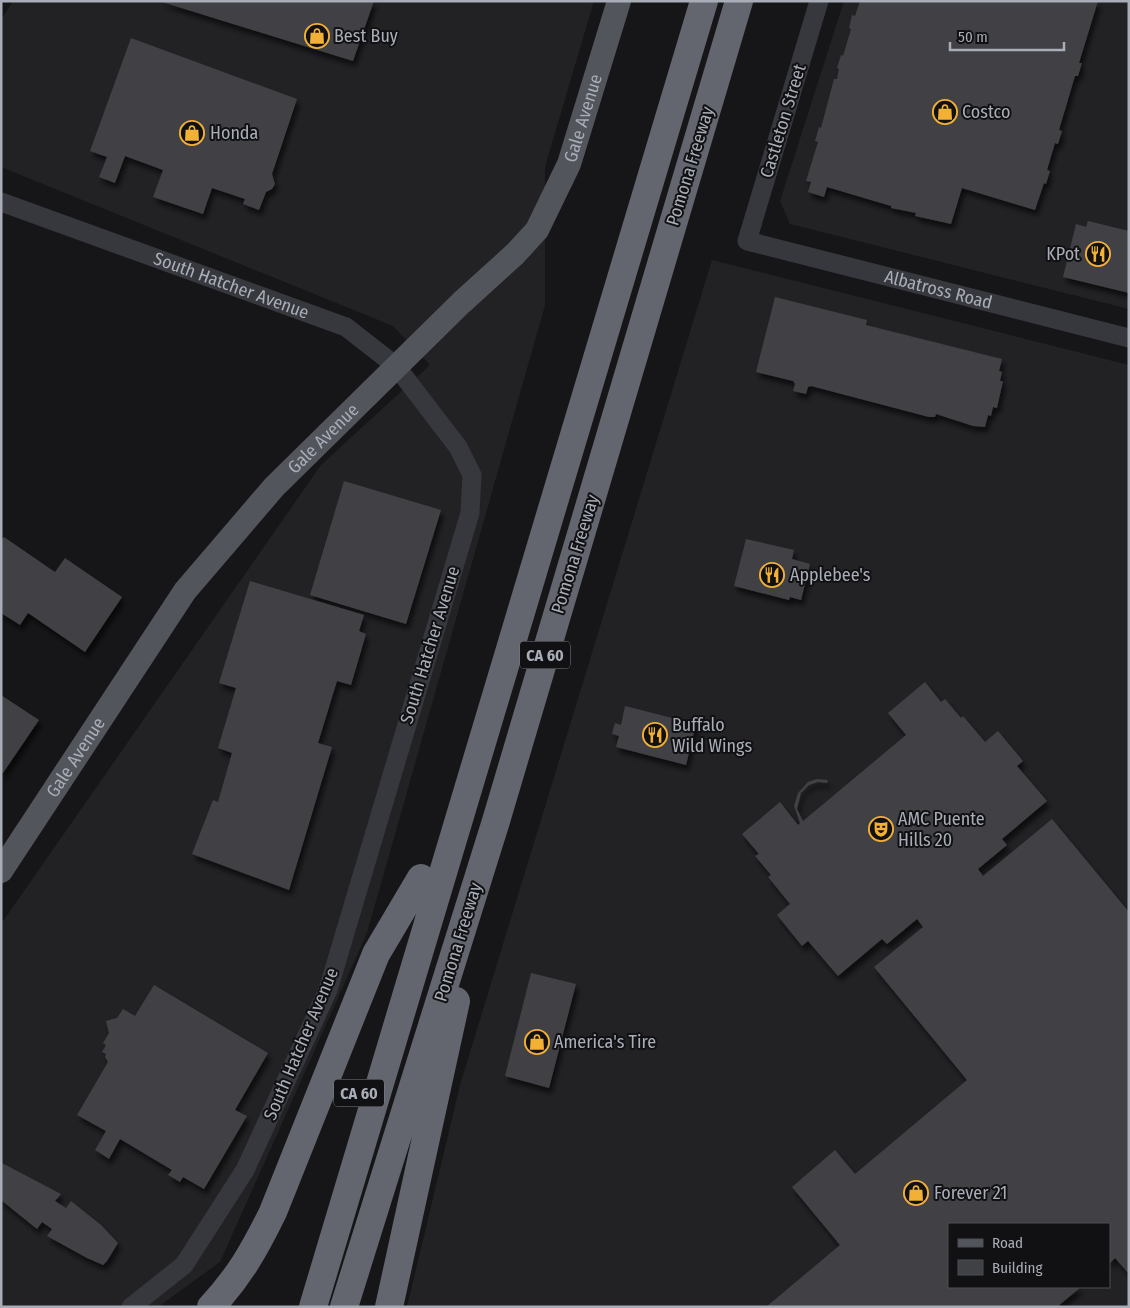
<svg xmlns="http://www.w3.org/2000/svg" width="1130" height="1308" font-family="'Fira Sans Condensed',sans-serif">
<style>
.built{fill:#222225;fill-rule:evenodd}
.building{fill:#404145;filter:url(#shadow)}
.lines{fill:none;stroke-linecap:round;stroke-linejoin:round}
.minor{stroke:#37383d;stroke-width:19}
.major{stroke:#53555c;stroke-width:24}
.highway{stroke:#63666e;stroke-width:28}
.labels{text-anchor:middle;stroke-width:4;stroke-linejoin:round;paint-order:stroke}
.shield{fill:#111113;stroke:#7b7e86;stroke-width:1}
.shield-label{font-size:16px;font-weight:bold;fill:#a8adb8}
.poi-label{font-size:18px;fill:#a8adb8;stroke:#111113;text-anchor:start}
.street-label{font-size:18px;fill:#a8adb8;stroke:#111113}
</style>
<defs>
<filter id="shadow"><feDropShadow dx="3" dy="5.5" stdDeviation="2.5" flood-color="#0009"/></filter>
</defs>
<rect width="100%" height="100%" fill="#161618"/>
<path class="built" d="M 13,1 L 594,1 L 545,167 L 545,305 L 367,933 L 220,1262 L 158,1307 L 1,1307 L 1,924 L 321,465 L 430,365 L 393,326 L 1,167 L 1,20 Z
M 844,1 L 1129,1 L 1129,309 L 790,224 L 780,201 Z
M 712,260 L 1129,365 L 1129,1307 L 407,1307 L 460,1085 ZM 949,1224 L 1109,1224 L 1109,1287 L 949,1287 Z"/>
<path class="building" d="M 374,1 L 353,61 L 162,2 L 162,1 Z
M 860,1 L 1098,1 L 1079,63 L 1082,63 L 1078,76 L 1075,76 L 1059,130 L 1062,131 L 1058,144 L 1055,143 L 1047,170 L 1050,171 L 1046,184 L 1044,183 L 1035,210 L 962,188 L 951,224 L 915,216 L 916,213 L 891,208 L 891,206 L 827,187 L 824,197 L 808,192 L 811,182 L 806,181 L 818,142 L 815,141 L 819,127 L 821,128 L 834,79 L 837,79 L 839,69 L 837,68 L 841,55 L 843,56 L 851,29 L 849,28 L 852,15 L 855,16 Z
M 131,38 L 297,99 L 272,174 L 275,184 L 272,189 L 266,192 L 259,210 L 243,204 L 245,199 L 212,188 L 203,214 L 153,197 L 163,170 L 125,156 L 115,183 L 99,177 L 107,157 L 90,151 Z
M 1088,221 L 1129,231 L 1129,293 L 1063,277 L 1076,224 L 1086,227 Z
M 775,297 L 867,320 L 866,325 L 1002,359 L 999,371 L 1002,372 L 1000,381 L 1003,381 L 997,408 L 993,407 L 991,416 L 988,415 L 985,427 L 973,426 L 936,414 L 935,417 L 929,417 L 811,386 L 808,387 L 806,394 L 793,391 L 795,384 L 793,381 L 756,372 Z
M 344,481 L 441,510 L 406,624 L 310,595 Z
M 4,537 L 55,572 L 65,558 L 122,597 L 85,652 L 28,613 L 20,625 L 1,613 L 1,540 Z
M 746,539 L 794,550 L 792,559 L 810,564 L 801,600 L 790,597 L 789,600 L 734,586 Z
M 250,581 L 364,615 L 359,631 L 366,634 L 351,685 L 337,681 L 318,743 L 332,747 L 289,890 L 192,854 L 213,800 L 218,802 L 232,753 L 218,748 L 236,688 L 219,683 Z
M 925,682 L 941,702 L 945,699 L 961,718 L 963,716 L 985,742 L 998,731 L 1023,761 L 1017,766 L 1047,801 L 1002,839 L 1007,845 L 978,869 L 983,876 L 1052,819 L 1129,912 L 1129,1274 L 1115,1258 L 1109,1264 L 1109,1224 L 949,1224 L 949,1287 L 1081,1287 L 1057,1307 L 766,1307 L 840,1245 L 792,1187 L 835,1150 L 855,1174 L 967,1080 L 874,967 L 923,927 L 917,919 L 887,944 L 882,939 L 838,976 L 808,941 L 802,946 L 777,915 L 790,904 L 768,877 L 771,875 L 755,856 L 759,854 L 742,834 L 780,802 L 798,825 L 800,823 L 794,806 L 798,793 L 808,782 L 817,779 L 828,780 L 827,783 L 818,782 L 809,785 L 801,793 L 797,809 L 803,821 L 906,735 L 888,713 Z
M 1,695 L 39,720 L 3,773 L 1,772 Z
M 625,706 L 696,724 L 686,765 L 616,747 L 619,736 L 612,734 L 615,723 L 621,725 Z
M 531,973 L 576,984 L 549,1088 L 505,1076 Z
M 154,985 L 268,1053 L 235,1110 L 247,1116 L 204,1189 L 183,1177 L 180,1182 L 168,1175 L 172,1170 L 120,1139 L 109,1159 L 95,1150 L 106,1131 L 77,1115 L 108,1062 L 105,1057 L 106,1054 L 102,1052 L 106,1045 L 103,1043 L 109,1033 L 106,1021 L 117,1018 L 123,1009 L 135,1016 Z
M 2,1163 L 61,1194 L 55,1201 L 66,1208 L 71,1201 L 101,1225 L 118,1243 L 107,1261 L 103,1265 L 87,1258 L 47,1236 L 52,1229 L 42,1222 L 37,1229 L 1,1200 Z"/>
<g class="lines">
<g class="minor">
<path id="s1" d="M 819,1 L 747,241 L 1129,338"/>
<path id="s2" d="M 1,202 L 346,327 L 396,366 L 458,447 L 472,475 L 470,513 L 328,990 L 245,1170 L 184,1265 L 131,1307"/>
</g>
<path class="major" id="s3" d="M 1,871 L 185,591 L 274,487 L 461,303 L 515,254 L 537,230 L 569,164 L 619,1"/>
<path class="highway" d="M 211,1307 C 239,1277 255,1249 273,1212 L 376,954 L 421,878
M 313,1307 L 704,1
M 344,1307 L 496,821 L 739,1
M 389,1307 L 456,1001"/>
</g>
<defs>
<symbol id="shop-ring" viewBox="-11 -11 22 22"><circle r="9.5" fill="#111113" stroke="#f2b134" stroke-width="1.5"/><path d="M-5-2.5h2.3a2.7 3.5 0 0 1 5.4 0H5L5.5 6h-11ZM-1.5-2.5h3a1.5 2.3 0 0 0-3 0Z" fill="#f2b134"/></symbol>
<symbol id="restaurant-ring" viewBox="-11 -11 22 22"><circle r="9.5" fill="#111113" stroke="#f2b134" stroke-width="1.5"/><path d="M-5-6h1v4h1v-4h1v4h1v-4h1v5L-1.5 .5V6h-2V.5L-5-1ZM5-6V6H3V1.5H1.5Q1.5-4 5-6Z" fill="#f2b134"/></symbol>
<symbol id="theatre-ring" viewBox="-11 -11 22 22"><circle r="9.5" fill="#111113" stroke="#f2b134" stroke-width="1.5"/><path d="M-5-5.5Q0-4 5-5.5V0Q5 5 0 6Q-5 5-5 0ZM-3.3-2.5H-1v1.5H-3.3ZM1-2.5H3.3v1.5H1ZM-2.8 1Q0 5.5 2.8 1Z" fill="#f2b134"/></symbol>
</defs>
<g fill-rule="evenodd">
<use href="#shop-ring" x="303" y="22" width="28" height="28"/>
<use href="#shop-ring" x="931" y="98" width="28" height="28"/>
<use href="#shop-ring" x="178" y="119" width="28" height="28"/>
<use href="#restaurant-ring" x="1084" y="240" width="28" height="28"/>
<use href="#restaurant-ring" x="758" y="561" width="28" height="28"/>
<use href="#restaurant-ring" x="641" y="721" width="28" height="28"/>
<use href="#theatre-ring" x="867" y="815" width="28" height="28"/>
<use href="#shop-ring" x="523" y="1028" width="28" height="28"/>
<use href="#shop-ring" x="902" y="1179" width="28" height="28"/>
</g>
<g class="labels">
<g class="shield">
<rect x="520" y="641.5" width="50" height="27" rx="4"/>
<rect x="334" y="1079.5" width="50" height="27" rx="4"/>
</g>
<g class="shield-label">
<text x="545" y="661">CA 60</text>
<text x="359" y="1099">CA 60</text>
</g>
<g class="poi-label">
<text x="334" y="42">Best Buy</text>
<text x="962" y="118">Costco</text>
<text x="210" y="139">Honda</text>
<text x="1080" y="260" text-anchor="end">KPot</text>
<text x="790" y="581">Applebee's</text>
<text x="672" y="731">Buffalo<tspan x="672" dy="21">Wild Wings</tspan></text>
<text x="898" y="825">AMC Puente<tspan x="898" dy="21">Hills 20</tspan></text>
<text x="554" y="1048">America's Tire</text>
<text x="934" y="1199">Forever 21</text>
</g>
<g class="street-label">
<text dy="6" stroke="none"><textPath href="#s3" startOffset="961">Gale Avenue</textPath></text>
<text transform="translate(783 121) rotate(-73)" y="6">Castleton Street</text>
<text transform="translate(690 166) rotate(-73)" y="6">Pomona Freeway</text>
<text dy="6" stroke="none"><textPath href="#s2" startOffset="245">South Hatcher Avenue</textPath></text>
<text dy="6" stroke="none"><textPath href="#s1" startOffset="448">Albatross Road</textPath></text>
<text dy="6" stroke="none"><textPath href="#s3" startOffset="541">Gale Avenue</textPath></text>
<text transform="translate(575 554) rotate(-73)" y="6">Pomona Freeway</text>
<text transform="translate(430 645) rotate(-73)" y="6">South Hatcher Avenue</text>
<text dy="6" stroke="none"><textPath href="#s3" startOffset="136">Gale Avenue</textPath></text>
<text transform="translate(458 942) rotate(-73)" y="6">Pomona Freeway</text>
<text transform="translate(301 1044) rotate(-67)" y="6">South Hatcher Avenue</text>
</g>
</g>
<rect width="1130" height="1308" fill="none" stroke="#a8adb8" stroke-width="5"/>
<rect x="948" y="1223" width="162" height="65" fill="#111113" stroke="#4d4f55"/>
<rect x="958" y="1239" width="25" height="8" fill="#53555c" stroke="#4d4f55"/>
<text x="992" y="1248" font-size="15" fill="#a8adb8">Road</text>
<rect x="958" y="1260" width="25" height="15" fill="#404145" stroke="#4d4f55"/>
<text x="992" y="1273" font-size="15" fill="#a8adb8">Building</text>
<path d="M950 42v8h114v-8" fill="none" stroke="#a8adb8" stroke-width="2.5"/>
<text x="958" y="42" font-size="15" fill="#a8adb8" stroke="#111113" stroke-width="4" paint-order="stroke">50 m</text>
</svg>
